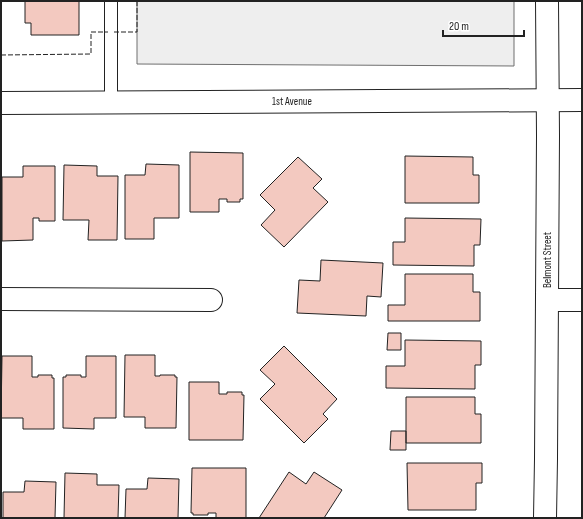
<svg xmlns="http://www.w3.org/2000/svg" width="583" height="519" font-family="'Sofia Sans Condensed',sans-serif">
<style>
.green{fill:#eee;stroke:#6f6f6f}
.building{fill:#f3c9c0;stroke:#222}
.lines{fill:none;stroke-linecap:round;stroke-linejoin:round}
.lane-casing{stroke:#222;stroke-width:14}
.street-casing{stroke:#222;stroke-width:24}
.secondary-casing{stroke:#222;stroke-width:24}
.lane{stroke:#fff;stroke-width:12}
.street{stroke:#fff;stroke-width:22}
.secondary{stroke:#fff;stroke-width:22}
.fence{stroke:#222;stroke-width:1;stroke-dasharray:5 2;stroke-linecap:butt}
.labels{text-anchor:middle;stroke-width:3;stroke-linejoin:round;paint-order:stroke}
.street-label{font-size:11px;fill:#222;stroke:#fff}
</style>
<rect width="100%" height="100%" fill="#fff"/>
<path class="green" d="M 137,1 L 514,1 L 514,66 L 137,64 Z"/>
<path class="building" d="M 25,1 L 79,1 L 79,35 L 31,35 L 31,23 L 25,23 Z
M 190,152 L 243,153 L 243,199 L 240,199 L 240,202 L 227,202 L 227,199 L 219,199 L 219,212 L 190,212 Z
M 405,156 L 473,157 L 473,175 L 479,175 L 479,203 L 405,203 Z
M 298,157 L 322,179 L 313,188 L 328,202 L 284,247 L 261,225 L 275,210 L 260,195 Z
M 146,164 L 179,165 L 179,218 L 154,218 L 154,239 L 125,239 L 125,175 L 145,175 Z
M 64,165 L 97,166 L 97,176 L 118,176 L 117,240 L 88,240 L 89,220 L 63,220 Z
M 23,166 L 55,166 L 55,221 L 39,221 L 39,218 L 33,218 L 33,240 L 2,241 L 2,177 L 23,177 Z
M 405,218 L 481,219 L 480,245 L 474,245 L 474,266 L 393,265 L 393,242 L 405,242 Z
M 321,260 L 383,263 L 381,297 L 367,296 L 366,316 L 297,313 L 299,280 L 320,281 Z
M 405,274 L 473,274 L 473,292 L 480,292 L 480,321 L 388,321 L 388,305 L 405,305 Z
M 388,333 L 401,333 L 401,350 L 387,350 Z
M 405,340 L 481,341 L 481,365 L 475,365 L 475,389 L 386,388 L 386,366 L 405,366 Z
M 284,346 L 337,399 L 323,414 L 328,419 L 304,443 L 260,399 L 275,384 L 260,370 Z
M 125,355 L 155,355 L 155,376 L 160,376 L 160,375 L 175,375 L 175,377 L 177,377 L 176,428 L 145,428 L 145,417 L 124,417 Z
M 2,356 L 32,356 L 32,377 L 38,377 L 38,375 L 52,375 L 52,378 L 54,378 L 54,429 L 23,429 L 23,418 L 1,418 Z
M 86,356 L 116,356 L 116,418 L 94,418 L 94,429 L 63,428 L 63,377 L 66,377 L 66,375 L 81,375 L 81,377 L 86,377 Z
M 189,382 L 219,382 L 219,394 L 227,394 L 227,392 L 242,392 L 242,395 L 244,395 L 243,440 L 189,440 Z
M 406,397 L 475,397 L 475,414 L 481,414 L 481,443 L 406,443 Z
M 391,431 L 406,431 L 406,450 L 390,450 Z
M 407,463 L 482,463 L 482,483 L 476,483 L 476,510 L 408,510 Z
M 192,468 L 246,468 L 246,518 L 216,518 L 216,513 L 208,513 L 208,515 L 193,515 L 193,513 L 191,513 Z
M 289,472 L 306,484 L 314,472 L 342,490 L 324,518 L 259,518 Z
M 65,473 L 97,474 L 97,485 L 119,485 L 118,518 L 64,518 Z
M 148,478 L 179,479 L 178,518 L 125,518 L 126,489 L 147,489 Z
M 25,481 L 56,482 L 55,518 L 3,518 L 3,492 L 24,492 Z"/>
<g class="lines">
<defs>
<path id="lane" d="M 111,102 L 111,1"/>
<path id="street" d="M 1,299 L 211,300
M 547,300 L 582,300
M 545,518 L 546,459 L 548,136 L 547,1"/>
<path id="secondary" d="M 1,103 L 582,100"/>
</defs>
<use href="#lane" class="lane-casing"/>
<use href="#street" class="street-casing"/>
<use href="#secondary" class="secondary-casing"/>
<use href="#lane" class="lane"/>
<use href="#street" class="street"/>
<use href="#secondary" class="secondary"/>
<path class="fence" d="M 114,32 L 137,32 L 137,1
M 1,55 L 91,54 L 91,32 L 108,32"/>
</g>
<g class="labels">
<g class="street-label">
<text x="292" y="105">1st Avenue</text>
<text transform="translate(547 260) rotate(-90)" y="4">Belmont Street</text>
</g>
</g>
<rect width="583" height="519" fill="none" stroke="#222222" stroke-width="4"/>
<path d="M443 30v6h81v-6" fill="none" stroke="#222222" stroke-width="2"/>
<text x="449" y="30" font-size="12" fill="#222222" stroke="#ffffff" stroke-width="3" paint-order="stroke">20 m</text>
</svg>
